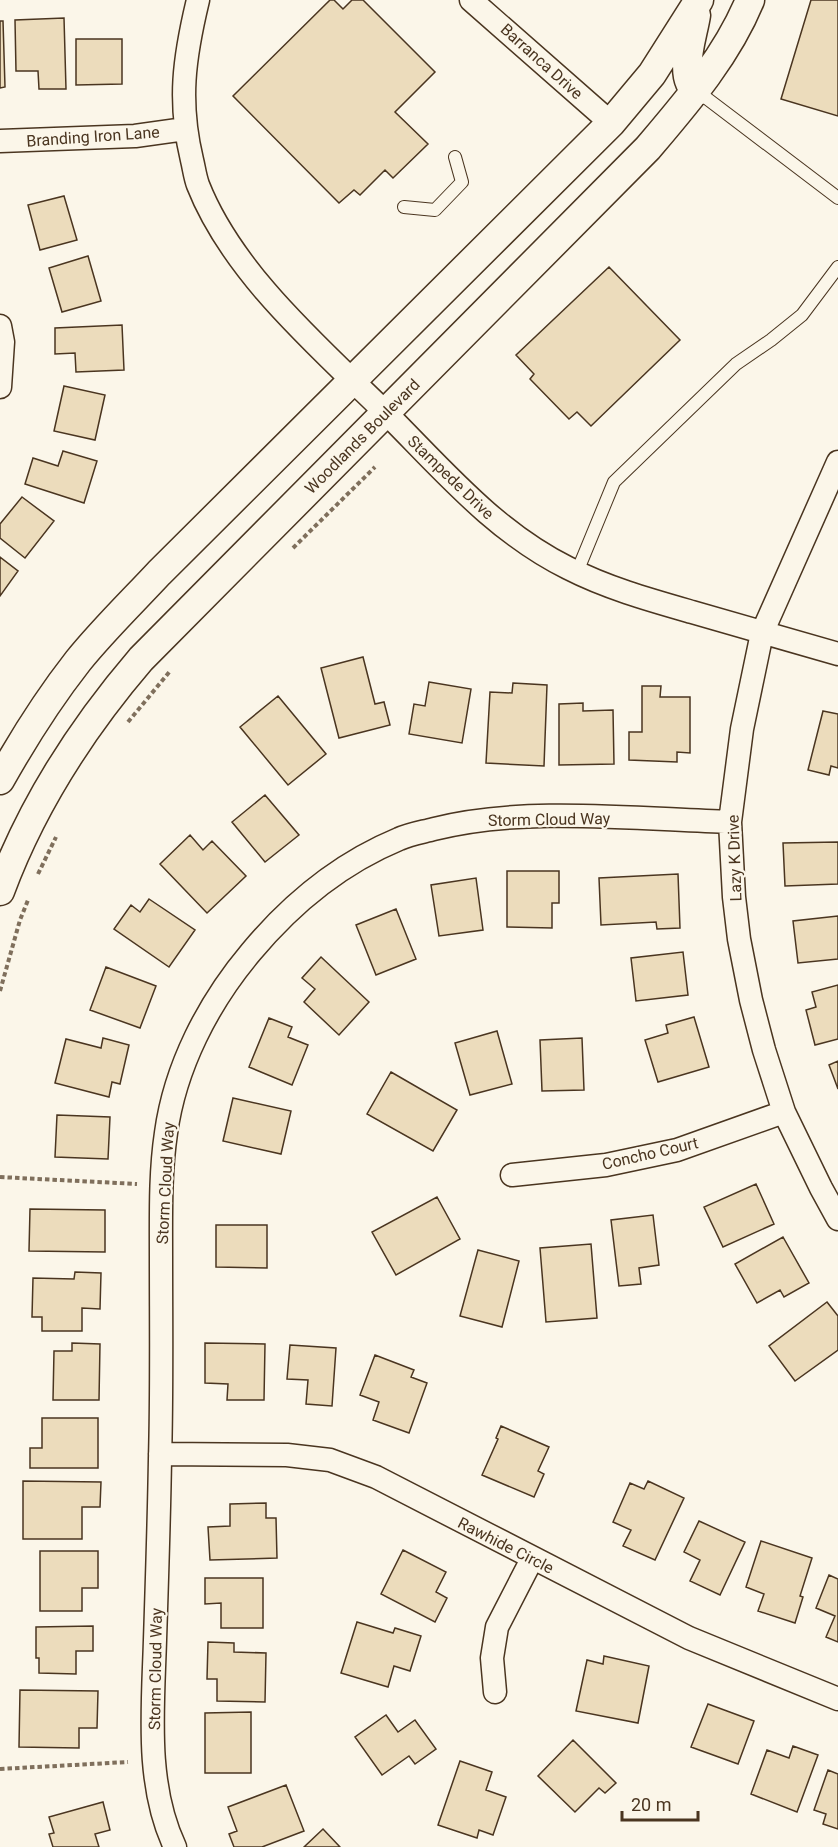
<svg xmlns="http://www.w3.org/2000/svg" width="838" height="1847" font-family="Roboto,sans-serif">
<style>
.building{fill:#ecdcbc;stroke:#4a3520;stroke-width:1.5}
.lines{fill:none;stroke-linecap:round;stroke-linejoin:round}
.service-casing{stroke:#4a3520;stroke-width:14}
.minor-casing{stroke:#4a3520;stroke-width:25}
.tertiary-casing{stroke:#4a3520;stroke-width:31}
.path{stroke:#7f6f5c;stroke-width:4;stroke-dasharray:4.5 3;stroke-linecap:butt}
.service{stroke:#fbf6e9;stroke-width:12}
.minor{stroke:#fbf6e9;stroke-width:22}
.tertiary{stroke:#fbf6e9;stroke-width:28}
.labels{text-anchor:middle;stroke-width:4.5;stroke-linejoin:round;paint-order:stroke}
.street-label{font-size:16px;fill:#4a3520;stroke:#fbf6e9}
</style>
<rect width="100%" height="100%" fill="#fbf6e9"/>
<path class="building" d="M 330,0 L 334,0 L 343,9 L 352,0 L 363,0 L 435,72 L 395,112 L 428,144 L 393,178 L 385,170 L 360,195 L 354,190 L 339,203 L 233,96 Z
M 811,0 L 838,0 L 838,116 L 781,99 Z
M 64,18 L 66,89 L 39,89 L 38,71 L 16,71 L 15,20 Z
M 0,21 L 3,21 L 5,87 L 0,88 Z
M 76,39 L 122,39 L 122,84 L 76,85 Z
M 64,196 L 77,240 L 40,250 L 28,205 Z
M 88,256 L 101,301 L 62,312 L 49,268 Z
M 609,267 L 680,340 L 591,426 L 577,412 L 569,419 L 530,379 L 534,374 L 516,355 Z
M 122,325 L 124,370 L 76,372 L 75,353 L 55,354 L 55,328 Z
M 64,386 L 105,395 L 95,440 L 54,431 Z
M 63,451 L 97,461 L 84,503 L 25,484 L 33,458 L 58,466 Z
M 22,497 L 54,521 L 25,558 L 0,538 L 0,524 Z
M 0,557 L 18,571 L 0,596 Z
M 363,657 L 375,704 L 384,702 L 390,725 L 339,738 L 321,668 Z
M 429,682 L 471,689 L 462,743 L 409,734 L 414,704 L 425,706 Z
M 513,683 L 547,685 L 544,766 L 486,763 L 490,692 L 512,693 Z
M 642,686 L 661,686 L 660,697 L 690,697 L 690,753 L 677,752 L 677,762 L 629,760 L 629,732 L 642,732 Z
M 278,696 L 326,754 L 288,785 L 240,727 Z
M 583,703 L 583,711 L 613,710 L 614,764 L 559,765 L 559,704 Z
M 823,711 L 838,714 L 838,768 L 831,766 L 829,775 L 808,770 Z
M 265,795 L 299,835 L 265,862 L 232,822 Z
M 190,835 L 203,850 L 212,841 L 246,876 L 207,913 L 160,864 Z
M 838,842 L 838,884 L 785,886 L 783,843 Z
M 507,871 L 559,871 L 559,903 L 552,903 L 552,928 L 507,927 Z
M 678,874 L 680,928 L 657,929 L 656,922 L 601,925 L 599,878 Z
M 476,878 L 483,930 L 439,936 L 431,885 Z
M 149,899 L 195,930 L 169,967 L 114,929 L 131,905 L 140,912 Z
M 396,909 L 416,959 L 376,975 L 356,925 Z
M 838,916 L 838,959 L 798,963 L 793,921 Z
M 683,952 L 688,995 L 636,1001 L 631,958 Z
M 321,957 L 369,1002 L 339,1035 L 304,1002 L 315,989 L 302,978 Z
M 106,967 L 156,986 L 140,1028 L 90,1010 Z
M 838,985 L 838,1039 L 815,1045 L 806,1010 L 816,1007 L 812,992 Z
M 694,1017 L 709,1067 L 658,1082 L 645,1040 L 668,1033 L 666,1025 Z
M 269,1018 L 292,1027 L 288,1037 L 308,1045 L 292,1085 L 249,1067 Z
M 497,1031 L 512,1084 L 470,1095 L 455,1043 Z
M 103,1038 L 129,1045 L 120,1084 L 112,1082 L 109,1097 L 55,1083 L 66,1039 L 101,1048 Z
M 582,1038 L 584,1090 L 542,1091 L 540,1040 Z
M 838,1061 L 838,1089 L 829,1065 Z
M 391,1072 L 457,1110 L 433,1151 L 367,1114 Z
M 233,1098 L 291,1111 L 281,1154 L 223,1141 Z
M 57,1115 L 110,1117 L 108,1159 L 55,1157 Z
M 756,1184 L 774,1224 L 723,1247 L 704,1207 Z
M 437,1197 L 460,1239 L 396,1275 L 372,1232 Z
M 30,1209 L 105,1210 L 105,1252 L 29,1251 Z
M 653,1215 L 659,1265 L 639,1268 L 641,1284 L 619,1286 L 611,1220 Z
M 216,1225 L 267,1225 L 267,1268 L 216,1267 Z
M 783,1237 L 809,1283 L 784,1297 L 780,1290 L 757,1303 L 735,1264 Z
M 591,1244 L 597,1318 L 546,1322 L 540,1248 Z
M 478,1250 L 519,1261 L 502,1327 L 460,1316 Z
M 75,1272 L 101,1273 L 100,1309 L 82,1308 L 82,1331 L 42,1331 L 42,1317 L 32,1317 L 33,1278 L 74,1279 Z
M 827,1302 L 838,1316 L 838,1350 L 795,1381 L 769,1346 Z
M 72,1343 L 100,1344 L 99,1400 L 53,1400 L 54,1351 L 72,1351 Z
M 205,1343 L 265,1344 L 264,1400 L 227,1400 L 228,1384 L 205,1383 Z
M 290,1345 L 336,1348 L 332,1406 L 306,1404 L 308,1380 L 287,1379 Z
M 375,1355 L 414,1370 L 411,1377 L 427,1383 L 409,1433 L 373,1420 L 379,1402 L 360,1395 Z
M 42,1418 L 98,1418 L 98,1468 L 30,1468 L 30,1448 L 42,1448 Z
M 501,1426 L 549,1447 L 538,1471 L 544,1474 L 534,1497 L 482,1475 L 498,1439 L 496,1438 Z
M 23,1481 L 101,1482 L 100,1507 L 82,1507 L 82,1539 L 23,1539 Z
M 648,1481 L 684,1498 L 655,1560 L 623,1546 L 631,1530 L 613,1522 L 630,1483 L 644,1489 Z
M 266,1503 L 266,1518 L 276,1518 L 277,1558 L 210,1560 L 208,1527 L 230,1526 L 230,1504 Z
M 699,1521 L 745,1542 L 720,1595 L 690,1581 L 700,1560 L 684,1552 Z
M 761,1541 L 812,1558 L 800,1596 L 803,1597 L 795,1623 L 758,1611 L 764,1594 L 746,1587 Z
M 403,1550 L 446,1572 L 436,1592 L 447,1598 L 435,1622 L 381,1594 Z
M 40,1551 L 98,1551 L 98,1588 L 82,1588 L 82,1611 L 40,1611 Z
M 829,1575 L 838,1579 L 838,1642 L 826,1637 L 835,1616 L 816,1608 Z
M 205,1578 L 263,1578 L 263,1628 L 221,1628 L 221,1603 L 205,1604 Z
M 357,1622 L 393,1633 L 395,1628 L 421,1636 L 410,1671 L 394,1666 L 388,1687 L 341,1673 Z
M 93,1626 L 93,1651 L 76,1651 L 76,1674 L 39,1673 L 39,1658 L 36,1658 L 36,1627 Z
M 208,1642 L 234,1643 L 234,1652 L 266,1653 L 265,1702 L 217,1701 L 217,1679 L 207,1679 Z
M 604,1656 L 649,1666 L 638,1723 L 576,1711 L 587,1660 L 603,1664 Z
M 20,1690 L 98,1691 L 97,1728 L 79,1728 L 79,1748 L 19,1747 Z
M 708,1704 L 754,1721 L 738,1764 L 691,1747 Z
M 251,1712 L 251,1773 L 205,1773 L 205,1713 Z
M 386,1715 L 398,1732 L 415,1720 L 436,1749 L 415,1764 L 409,1756 L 382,1775 L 355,1737 Z
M 573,1740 L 616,1783 L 605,1793 L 599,1788 L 575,1812 L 538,1776 Z
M 793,1746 L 818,1755 L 797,1812 L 751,1794 L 767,1750 L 789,1758 Z
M 460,1761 L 492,1772 L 486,1790 L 506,1797 L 493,1835 L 479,1830 L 477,1838 L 438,1825 Z
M 828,1770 L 838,1774 L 838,1829 L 823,1824 L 826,1814 L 814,1810 Z
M 286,1785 L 304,1831 L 262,1847 L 234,1847 L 229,1834 L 237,1831 L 228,1807 Z
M 103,1802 L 110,1830 L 95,1834 L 99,1847 L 53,1847 L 49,1834 L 54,1833 L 49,1817 Z
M 323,1829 L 340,1847 L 304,1847 Z"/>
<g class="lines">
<defs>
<path id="service" d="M 697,91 L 838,198
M 404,207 L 435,210 L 462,182 L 455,157
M 577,572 L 614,482 L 736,364 L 771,340 L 802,315 L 838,267"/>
<path id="minor" d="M 198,0 C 184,58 178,102 192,160 C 194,168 195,177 198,185 C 233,274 320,348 387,414 C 443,470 495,532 568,568 C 607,588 650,600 692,612 C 741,626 789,640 838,654
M 471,0 L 611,123
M 0,141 L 135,136 L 185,129
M 0,326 L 3,342 L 0,387
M 838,462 L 762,633 L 742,729 L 730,822 L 734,897 L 739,939 L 751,1000 L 764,1050 L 784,1112 L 821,1188 L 838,1219
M 512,1175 L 606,1165 L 677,1150 L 784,1112
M 160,1454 L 287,1455 L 330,1460 L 376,1477 L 689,1638 L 838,1699
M 495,1692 L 492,1658 L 497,1627 L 532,1559
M 175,1847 C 145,1784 153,1708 155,1640 C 157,1580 159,1519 160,1459 C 162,1391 161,1323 161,1256 C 161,1215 160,1173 166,1133 C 175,1067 208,1003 251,952 C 291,904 341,863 399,839 C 410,834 423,832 434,829 C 523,806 637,819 730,822"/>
<path id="tertiary" d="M 696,15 C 693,36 677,78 697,91
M 0,780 C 23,739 49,698 78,661 C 103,630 132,602 159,573 L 611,123 L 652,74 L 699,0
M 0,891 C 32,805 81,729 141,659 L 648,148 C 687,102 727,56 750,0"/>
</defs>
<use href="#service" class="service-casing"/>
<use href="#minor" class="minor-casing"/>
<use href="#tertiary" class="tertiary-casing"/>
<path class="path" d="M 293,548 L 375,467
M 128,722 L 171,670
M 38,874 L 56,837
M 0,991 L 20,920 L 28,900
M 0,1177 L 137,1184
M 0,1769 L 128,1762"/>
<use href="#service" class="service"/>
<use href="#minor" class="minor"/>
<use href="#tertiary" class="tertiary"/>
</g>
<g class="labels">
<g class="street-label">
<text transform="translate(542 61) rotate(42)" y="6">Barranca Drive</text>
<text transform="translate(93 136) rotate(-4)" y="6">Branding Iron Lane</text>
<text transform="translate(362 436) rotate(-45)" y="6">Woodlands Boulevard</text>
<text transform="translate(451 477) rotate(44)" y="6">Stampede Drive</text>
<text transform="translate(549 819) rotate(-1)" y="6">Storm Cloud Way</text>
<text transform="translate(734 858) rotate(-92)" y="6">Lazy K Drive</text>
<text transform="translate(650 1153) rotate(-13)" y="6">Concho Court</text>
<text transform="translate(165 1183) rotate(-87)" y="6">Storm Cloud Way</text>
<text transform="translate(506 1545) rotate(27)" y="6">Rawhide Circle</text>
<text transform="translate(155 1669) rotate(-89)" y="6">Storm Cloud Way</text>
</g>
</g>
<path d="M622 1811v9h76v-9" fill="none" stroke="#4a3520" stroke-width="3"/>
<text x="631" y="1811" font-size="18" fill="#4a3520" stroke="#fbf6e9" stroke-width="4.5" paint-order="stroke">20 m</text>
</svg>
